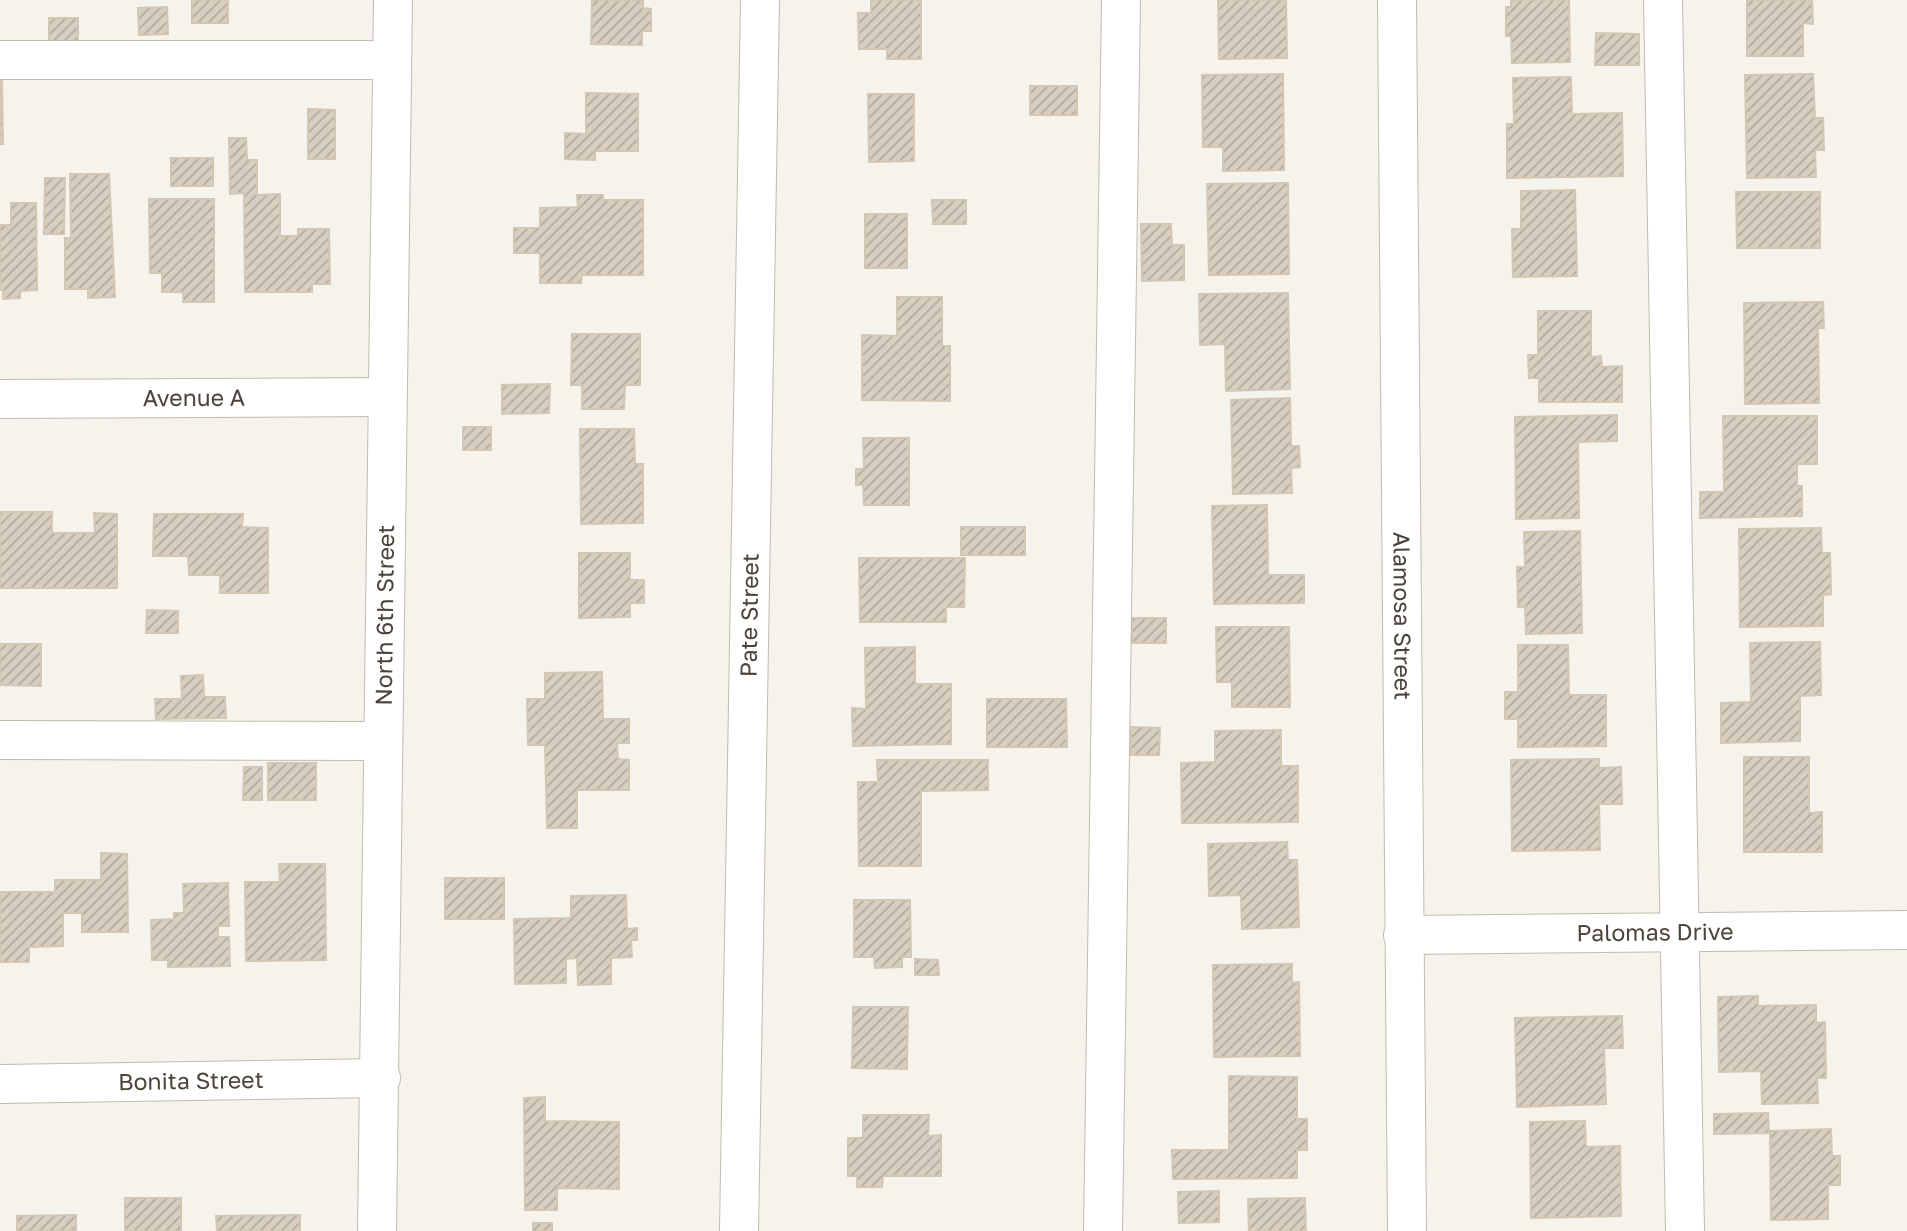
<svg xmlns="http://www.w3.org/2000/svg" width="1907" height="1231" font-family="'Golos Text',sans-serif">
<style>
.building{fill:url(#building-hatch);stroke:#d3c7b4;stroke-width:2}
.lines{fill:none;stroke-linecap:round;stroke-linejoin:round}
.minor-casing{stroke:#c2bbae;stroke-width:40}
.minor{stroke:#fff;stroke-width:38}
.labels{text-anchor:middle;stroke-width:7;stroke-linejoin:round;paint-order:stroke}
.street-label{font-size:23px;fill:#4b4439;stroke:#fff}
</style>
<defs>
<pattern id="building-hatch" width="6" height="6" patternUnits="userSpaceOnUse" patternTransform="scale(1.75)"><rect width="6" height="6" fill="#d8cfc1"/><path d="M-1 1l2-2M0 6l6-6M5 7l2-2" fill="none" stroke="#b1aa9e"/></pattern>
</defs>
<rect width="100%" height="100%" fill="#f6f3ec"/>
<path class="building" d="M 192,0 L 228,0 L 228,23 L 192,23 Z
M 592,0 L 643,0 L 643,8 L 651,9 L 651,31 L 642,31 L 642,45 L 591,44 Z
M 871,0 L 921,0 L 921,59 L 887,59 L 887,49 L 859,49 L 858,13 L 871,13 Z
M 1218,0 L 1286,0 L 1287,58 L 1219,59 Z
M 1511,0 L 1569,0 L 1570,62 L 1512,63 L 1511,36 L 1506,36 L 1506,7 L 1511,7 Z
M 1747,0 L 1812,0 L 1813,24 L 1803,23 L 1803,56 L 1747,56 Z
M 167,7 L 168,34 L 139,35 L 138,8 Z
M 49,18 L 78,18 L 78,41 L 49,42 Z
M 1596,33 L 1639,34 L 1639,65 L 1595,65 Z
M 1283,74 L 1284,170 L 1223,171 L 1223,147 L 1203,147 L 1202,75 Z
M 1813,74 L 1815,118 L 1823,118 L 1824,150 L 1815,150 L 1816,177 L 1747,178 L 1745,75 Z
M 1571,77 L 1572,114 L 1622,113 L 1623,176 L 1507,178 L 1507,124 L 1514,124 L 1513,78 Z
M 0,79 L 2,79 L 3,144 L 0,144 Z
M 1030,86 L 1077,86 L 1077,115 L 1030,115 Z
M 586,93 L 638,94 L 638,151 L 595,151 L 595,160 L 565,159 L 565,133 L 586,134 Z
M 868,94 L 914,94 L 914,161 L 869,162 Z
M 308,109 L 335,110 L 335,159 L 308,159 Z
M 229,138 L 246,138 L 247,160 L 257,160 L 257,195 L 280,194 L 280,236 L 298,236 L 298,229 L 329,229 L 330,284 L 312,284 L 312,292 L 245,292 L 244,193 L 230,194 Z
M 171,158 L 213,158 L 213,186 L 171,186 Z
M 70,174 L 109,174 L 115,297 L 88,298 L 88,289 L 65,289 L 65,238 L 71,238 Z
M 45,178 L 65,178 L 64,234 L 44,234 Z
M 1288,183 L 1289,274 L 1209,275 L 1207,184 Z
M 1575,190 L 1577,276 L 1513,277 L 1512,229 L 1521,229 L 1521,191 Z
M 1736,192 L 1820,192 L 1820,248 L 1737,248 Z
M 577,195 L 603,195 L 603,200 L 643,200 L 643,275 L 582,275 L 581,283 L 540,283 L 540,253 L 514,253 L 514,228 L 540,228 L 540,208 L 578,207 Z
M 149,199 L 214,199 L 214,302 L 183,302 L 183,292 L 162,292 L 162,273 L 150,273 Z
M 932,200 L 966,200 L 966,224 L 933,224 Z
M 11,203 L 36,203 L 37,290 L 20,291 L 20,298 L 3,299 L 3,290 L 0,290 L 0,225 L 11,225 Z
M 865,214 L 907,214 L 907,268 L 865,268 Z
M 1141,224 L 1171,224 L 1172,245 L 1184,245 L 1184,280 L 1142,281 Z
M 1288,293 L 1290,389 L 1226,391 L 1225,344 L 1200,345 L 1199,294 Z
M 897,297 L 942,297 L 942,346 L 950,346 L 950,401 L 862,400 L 862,335 L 897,336 Z
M 1823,302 L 1824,328 L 1818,328 L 1819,403 L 1745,404 L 1744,303 Z
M 1538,311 L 1591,311 L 1591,357 L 1601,356 L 1602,367 L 1622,366 L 1622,402 L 1539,402 L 1539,378 L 1529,378 L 1528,355 L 1538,355 Z
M 572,334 L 640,334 L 640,385 L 625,385 L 624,409 L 582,409 L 582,385 L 571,385 Z
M 550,384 L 549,413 L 502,414 L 502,385 Z
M 1290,398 L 1291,446 L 1299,446 L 1300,467 L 1291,468 L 1292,493 L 1233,494 L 1231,400 Z
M 1617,415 L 1617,441 L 1578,442 L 1579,518 L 1516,519 L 1515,417 Z
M 1723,416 L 1817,416 L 1817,464 L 1797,464 L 1797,486 L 1802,486 L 1802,516 L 1700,518 L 1700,492 L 1724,492 Z
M 463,427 L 491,427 L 491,450 L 463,450 Z
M 580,429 L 634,429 L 635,464 L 643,464 L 643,523 L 581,524 Z
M 863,438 L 909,438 L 909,505 L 864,505 L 863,485 L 856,485 L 856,469 L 864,469 Z
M 1267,505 L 1268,575 L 1304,575 L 1304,603 L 1214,604 L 1212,506 Z
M 0,512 L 52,512 L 52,533 L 95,533 L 94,513 L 117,514 L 117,588 L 0,588 Z
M 154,514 L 243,514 L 242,527 L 268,528 L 268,593 L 220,593 L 220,575 L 189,575 L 188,556 L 153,556 Z
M 961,527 L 1025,527 L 1025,555 L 961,555 Z
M 1821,528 L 1822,553 L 1830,553 L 1831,594 L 1823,595 L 1823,626 L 1740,627 L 1739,529 Z
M 1580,531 L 1582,633 L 1526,634 L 1525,607 L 1518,607 L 1517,567 L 1525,567 L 1524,532 Z
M 579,553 L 630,553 L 630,580 L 644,580 L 644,603 L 630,603 L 630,617 L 579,618 Z
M 859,558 L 965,558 L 964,607 L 946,607 L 946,622 L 860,622 Z
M 147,610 L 178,611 L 178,633 L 146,633 Z
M 1132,618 L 1166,618 L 1166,643 L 1132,643 Z
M 1216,627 L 1289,627 L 1290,707 L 1232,707 L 1232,682 L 1217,682 Z
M 1820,642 L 1821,695 L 1800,696 L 1800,741 L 1721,743 L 1721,703 L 1751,702 L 1750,643 Z
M 0,644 L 41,644 L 41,686 L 0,685 Z
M 1518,645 L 1568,645 L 1569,695 L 1606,695 L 1606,746 L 1518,747 L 1518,719 L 1505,719 L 1505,692 L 1518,692 Z
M 915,647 L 915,684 L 951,684 L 951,744 L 853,746 L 852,708 L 866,709 L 865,648 Z
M 602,672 L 603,719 L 629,719 L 629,743 L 617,743 L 618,759 L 629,760 L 629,790 L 577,790 L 577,828 L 547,828 L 545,745 L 528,745 L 527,699 L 545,699 L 545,673 Z
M 203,675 L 204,697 L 225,697 L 226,718 L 156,719 L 155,699 L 182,699 L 181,676 Z
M 987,699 L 1066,699 L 1067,747 L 987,747 Z
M 1131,727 L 1160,728 L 1159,755 L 1131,755 Z
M 1281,730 L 1281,766 L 1298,766 L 1298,822 L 1182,823 L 1181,763 L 1215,762 L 1215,731 Z
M 1744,757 L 1809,757 L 1809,813 L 1822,812 L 1822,852 L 1744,852 Z
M 1599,759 L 1599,768 L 1621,767 L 1622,804 L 1599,804 L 1600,850 L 1512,851 L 1511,760 Z
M 877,760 L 988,760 L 988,790 L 921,791 L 921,866 L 859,866 L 858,782 L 878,782 Z
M 268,763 L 316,763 L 316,800 L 268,800 Z
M 244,767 L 262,767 L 262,800 L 243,800 Z
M 1287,842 L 1288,860 L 1297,860 L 1299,927 L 1242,929 L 1241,895 L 1209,896 L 1208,844 Z
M 101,853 L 127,854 L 128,932 L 82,932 L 82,913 L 63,913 L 63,946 L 29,947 L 29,962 L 0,962 L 0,892 L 55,892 L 55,880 L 101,880 Z
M 279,864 L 325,864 L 326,960 L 246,961 L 245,882 L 280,882 Z
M 445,878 L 504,878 L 504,919 L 445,919 Z
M 228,883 L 229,926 L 218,926 L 218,937 L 229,937 L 230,966 L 168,967 L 168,960 L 152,960 L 151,920 L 174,919 L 174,913 L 184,913 L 183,884 Z
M 626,895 L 627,929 L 637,928 L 637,940 L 631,940 L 632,957 L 611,958 L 611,984 L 578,985 L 577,958 L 566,959 L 566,983 L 515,984 L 514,919 L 571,918 L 571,896 Z
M 854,900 L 910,900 L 911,957 L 902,957 L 902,967 L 875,968 L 874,957 L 854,957 Z
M 915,959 L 938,960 L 939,975 L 915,975 Z
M 1292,964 L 1292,983 L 1299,982 L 1300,1056 L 1214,1057 L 1213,965 Z
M 1758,996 L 1758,1006 L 1816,1005 L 1816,1023 L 1825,1022 L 1826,1078 L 1817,1078 L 1818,1103 L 1762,1104 L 1761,1071 L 1719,1072 L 1718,997 Z
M 853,1007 L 908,1007 L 907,1069 L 852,1068 Z
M 1622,1016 L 1623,1048 L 1604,1048 L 1606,1104 L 1517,1107 L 1515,1018 Z
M 1229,1076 L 1297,1077 L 1297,1119 L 1307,1119 L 1307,1150 L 1297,1150 L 1297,1178 L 1173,1179 L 1172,1150 L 1229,1150 Z
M 545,1097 L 545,1121 L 619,1122 L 619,1189 L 557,1188 L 557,1210 L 525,1210 L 524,1098 Z
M 1768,1113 L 1769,1133 L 1714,1134 L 1714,1114 Z
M 863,1115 L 929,1115 L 928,1136 L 941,1135 L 941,1176 L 883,1176 L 882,1187 L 857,1187 L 857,1176 L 848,1176 L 848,1138 L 863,1138 Z
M 1585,1121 L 1586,1147 L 1620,1146 L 1621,1216 L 1531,1218 L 1530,1122 Z
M 1831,1129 L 1832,1156 L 1840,1156 L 1840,1185 L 1828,1185 L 1828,1219 L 1771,1220 L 1770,1131 Z
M 1219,1191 L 1219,1222 L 1179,1223 L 1178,1192 Z
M 125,1198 L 181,1198 L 181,1231 L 125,1231 Z
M 1305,1198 L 1306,1231 L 1249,1231 L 1248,1199 Z
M 76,1215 L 76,1231 L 17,1231 L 17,1216 Z
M 300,1215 L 300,1231 L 217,1231 L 216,1216 Z
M 533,1223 L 552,1223 L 552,1231 L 533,1231 Z"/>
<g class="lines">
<defs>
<g id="minor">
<path id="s1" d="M 1397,0 L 1407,1231"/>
<path d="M 1663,0 L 1685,1231"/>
<path d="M 0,60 L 391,60"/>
<path id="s2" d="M 0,399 L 387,397"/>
<path d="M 0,740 L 381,741"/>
<path id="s3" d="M 1403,935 L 1907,930"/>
<path id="s4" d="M 0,1084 L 381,1078"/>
<path id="s5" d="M 377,1231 L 393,0"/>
<path id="s6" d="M 739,1231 L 760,0"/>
<path d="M 1103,1231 L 1121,0"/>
</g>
</defs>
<use href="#minor" class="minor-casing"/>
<use href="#minor" class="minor"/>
</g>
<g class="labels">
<g class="street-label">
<text dy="8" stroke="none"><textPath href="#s2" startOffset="194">Avenue A</textPath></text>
<text dy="8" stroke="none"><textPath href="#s5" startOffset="616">North 6th Street</textPath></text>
<text dy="8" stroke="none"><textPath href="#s6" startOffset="616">Pate Street</textPath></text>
<text dy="8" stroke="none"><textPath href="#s1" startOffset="616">Alamosa Street</textPath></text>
<text dy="8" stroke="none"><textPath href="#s3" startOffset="252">Palomas Drive</textPath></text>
<text dy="8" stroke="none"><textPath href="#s4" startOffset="191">Bonita Street</textPath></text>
</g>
</g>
</svg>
